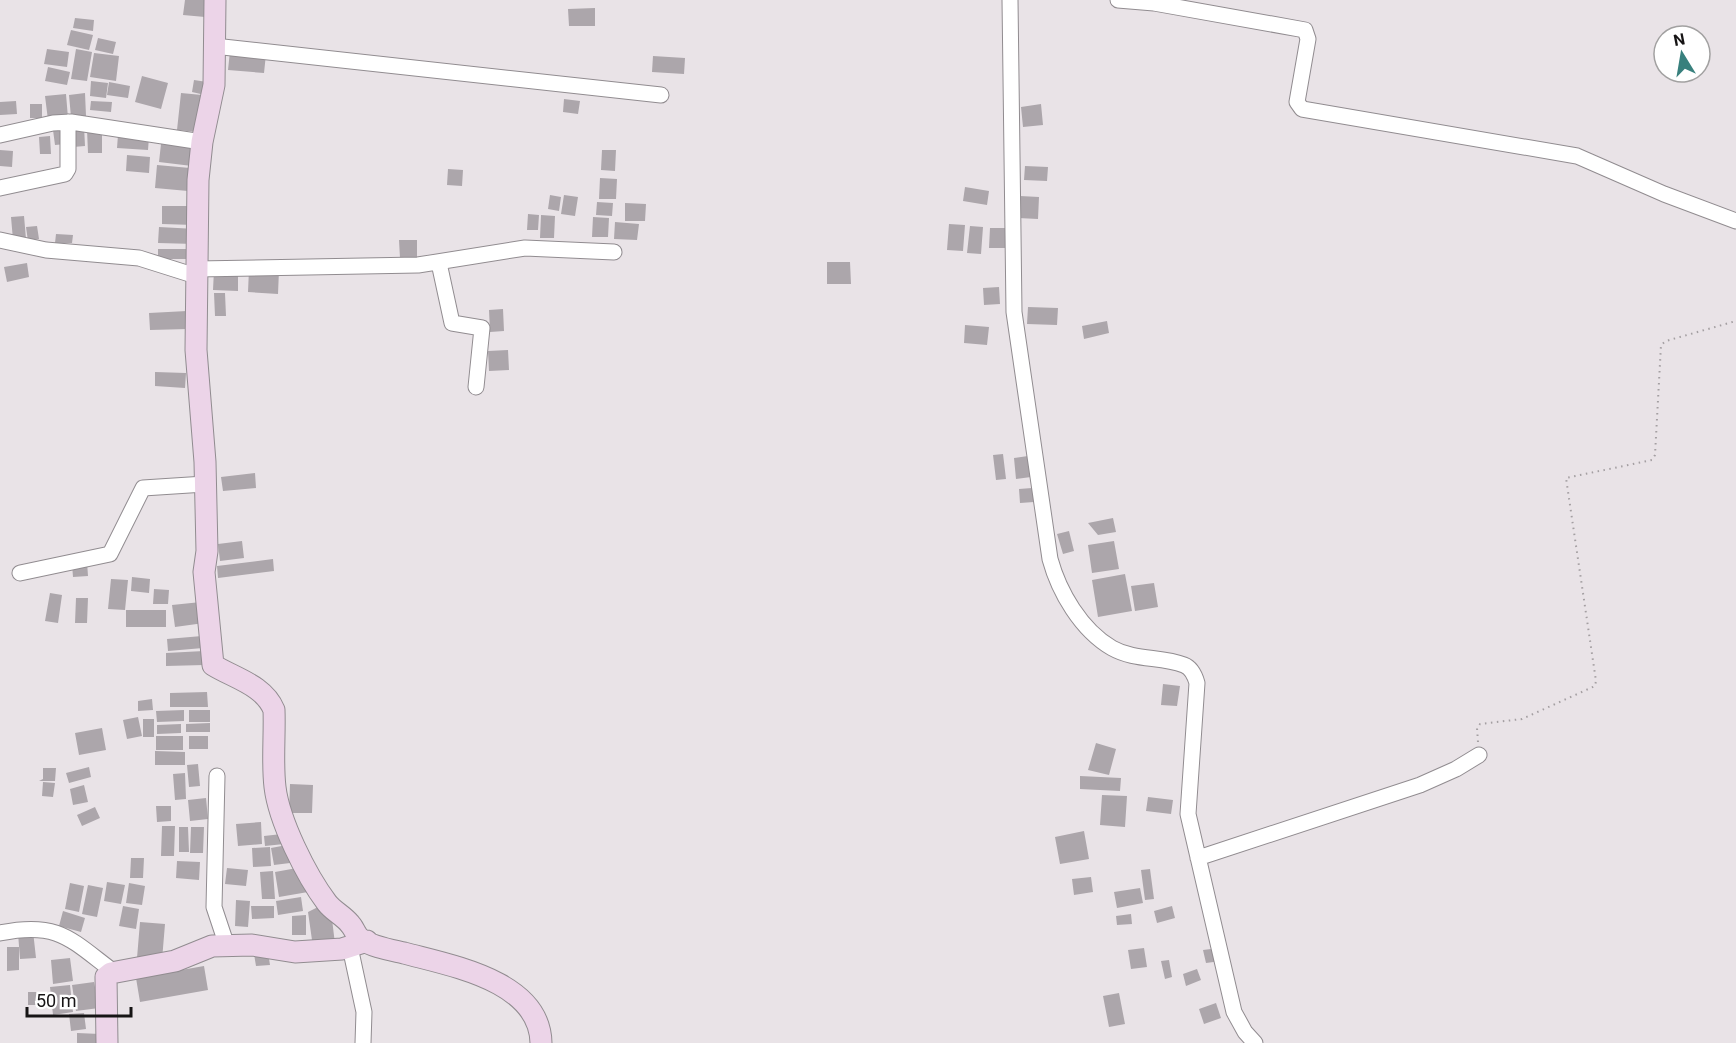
<svg xmlns="http://www.w3.org/2000/svg" width="1736" height="1043" font-family="Roboto,sans-serif">
<style>
.building{fill:#aca6ab}
.lines{fill:none;stroke-linecap:round;stroke-linejoin:round}
.street-casing{stroke:#918c90;stroke-width:17}
.secondary-casing{stroke:#918c90;stroke-width:23}
.path{stroke:#a49fa2;stroke-width:2;stroke-dasharray:1.5 4.5;stroke-linecap:butt}
.street{stroke:#fff;stroke-width:15}
.secondary{stroke:#ecd4e8;stroke-width:21}
</style>
<rect width="100%" height="100%" fill="#e9e3e7"/>
<path class="building" d="M 185,0 L 206,0 L 205,17 L 183,15 Z
M 595,8 L 595,26 L 569,26 L 568,9 Z
M 75,18 L 94,20 L 93,31 L 73,28 Z
M 71,30 L 93,35 L 89,50 L 67,45 Z
M 98,38 L 116,42 L 113,54 L 95,50 Z
M 47,49 L 69,52 L 67,67 L 44,64 Z
M 76,49 L 92,52 L 87,81 L 71,79 Z
M 230,51 L 266,54 L 264,73 L 228,70 Z
M 94,53 L 119,56 L 116,81 L 90,77 Z
M 653,56 L 685,58 L 684,74 L 652,72 Z
M 48,67 L 70,72 L 67,85 L 45,81 Z
M 142,76 L 168,83 L 161,109 L 135,102 Z
M 194,80 L 207,82 L 205,95 L 192,92 Z
M 91,81 L 108,83 L 106,98 L 90,96 Z
M 109,82 L 130,86 L 128,98 L 107,95 Z
M 85,93 L 86,116 L 71,117 L 69,95 Z
M 181,93 L 202,95 L 198,132 L 177,130 Z
M 66,94 L 68,118 L 48,120 L 45,96 Z
M 564,99 L 580,101 L 578,114 L 563,112 Z
M 16,101 L 17,114 L 0,115 L 0,102 Z
M 91,101 L 112,102 L 111,112 L 90,110 Z
M 30,104 L 42,104 L 42,118 L 30,118 Z
M 1041,104 L 1043,125 L 1023,127 L 1021,107 Z
M 84,126 L 85,146 L 73,147 L 72,127 Z
M 65,129 L 66,144 L 55,145 L 53,130 Z
M 87,129 L 102,129 L 102,153 L 88,153 Z
M 118,135 L 149,137 L 148,150 L 117,148 Z
M 50,136 L 51,154 L 40,154 L 39,137 Z
M 161,144 L 194,148 L 192,166 L 159,162 Z
M 0,150 L 13,151 L 12,167 L 0,166 Z
M 602,150 L 616,150 L 615,171 L 601,170 Z
M 127,155 L 150,157 L 149,173 L 126,171 Z
M 157,165 L 190,168 L 188,191 L 155,188 Z
M 1025,166 L 1048,167 L 1047,181 L 1024,180 Z
M 448,169 L 463,170 L 462,186 L 447,185 Z
M 600,178 L 617,179 L 616,199 L 599,199 Z
M 965,187 L 989,191 L 987,205 L 963,201 Z
M 550,195 L 561,197 L 559,211 L 548,209 Z
M 564,195 L 578,197 L 575,216 L 561,214 Z
M 1020,196 L 1039,197 L 1038,219 L 1018,218 Z
M 597,202 L 613,203 L 612,216 L 596,215 Z
M 625,203 L 646,204 L 645,221 L 625,221 Z
M 162,206 L 195,206 L 194,225 L 162,224 Z
M 528,214 L 539,215 L 538,230 L 527,230 Z
M 541,215 L 555,216 L 554,238 L 540,238 Z
M 24,216 L 26,239 L 13,240 L 11,217 Z
M 593,217 L 609,218 L 608,237 L 592,237 Z
M 615,222 L 639,224 L 637,240 L 614,239 Z
M 949,224 L 965,225 L 963,251 L 947,250 Z
M 37,226 L 39,239 L 28,241 L 26,227 Z
M 970,226 L 983,227 L 981,254 L 967,253 Z
M 159,227 L 196,229 L 195,244 L 158,243 Z
M 990,228 L 1007,228 L 1006,248 L 989,248 Z
M 56,234 L 73,235 L 72,243 L 55,243 Z
M 399,240 L 417,240 L 417,258 L 400,258 Z
M 158,249 L 193,249 L 191,259 L 158,259 Z
M 827,262 L 850,262 L 851,284 L 827,284 Z
M 27,263 L 29,277 L 7,282 L 4,267 Z
M 249,269 L 279,270 L 278,294 L 248,292 Z
M 214,270 L 238,271 L 238,291 L 213,290 Z
M 999,287 L 1000,304 L 984,305 L 983,288 Z
M 214,293 L 225,293 L 226,316 L 215,316 Z
M 1028,307 L 1058,308 L 1057,325 L 1027,324 Z
M 503,309 L 504,331 L 490,332 L 489,310 Z
M 187,311 L 188,329 L 150,330 L 149,313 Z
M 1107,321 L 1109,333 L 1084,339 L 1082,326 Z
M 965,325 L 989,327 L 987,345 L 964,343 Z
M 508,350 L 509,370 L 489,371 L 488,351 Z
M 155,372 L 186,373 L 185,388 L 155,386 Z
M 1003,454 L 1006,479 L 996,480 L 993,455 Z
M 1028,456 L 1031,477 L 1016,479 L 1014,458 Z
M 255,473 L 256,488 L 223,491 L 221,477 Z
M 1032,488 L 1034,502 L 1020,503 L 1019,489 Z
M 1113,518 L 1116,532 L 1098,535 L 1088,523 Z
M 1069,531 L 1074,551 L 1063,554 L 1057,534 Z
M 242,541 L 244,558 L 220,561 L 218,544 Z
M 1114,541 L 1119,569 L 1092,573 L 1088,545 Z
M 273,559 L 274,571 L 218,578 L 217,566 Z
M 87,562 L 88,576 L 73,577 L 72,564 Z
M 1125,574 L 1132,611 L 1098,617 L 1092,580 Z
M 132,577 L 150,579 L 149,593 L 131,591 Z
M 111,579 L 128,580 L 125,610 L 108,609 Z
M 1154,583 L 1158,607 L 1135,611 L 1131,586 Z
M 154,589 L 169,590 L 168,604 L 153,604 Z
M 50,593 L 62,595 L 58,623 L 45,621 Z
M 76,598 L 88,598 L 87,623 L 75,623 Z
M 201,602 L 204,623 L 175,627 L 172,605 Z
M 126,610 L 166,610 L 166,627 L 126,627 Z
M 202,636 L 203,648 L 168,651 L 167,639 Z
M 204,651 L 204,665 L 166,666 L 166,653 Z
M 1163,684 L 1180,686 L 1177,706 L 1161,705 Z
M 207,692 L 208,707 L 170,707 L 170,693 Z
M 152,699 L 153,710 L 138,711 L 138,701 Z
M 184,710 L 184,721 L 157,722 L 156,711 Z
M 189,710 L 210,710 L 210,722 L 189,722 Z
M 138,717 L 142,736 L 127,739 L 123,720 Z
M 143,719 L 154,719 L 154,737 L 143,737 Z
M 210,723 L 210,732 L 186,732 L 186,724 Z
M 181,724 L 181,733 L 157,734 L 157,725 Z
M 102,728 L 106,750 L 79,755 L 75,733 Z
M 156,736 L 183,736 L 183,750 L 156,750 Z
M 189,736 L 208,736 L 208,749 L 189,749 Z
M 1096,743 L 1116,749 L 1109,775 L 1088,770 Z
M 155,751 L 185,752 L 185,765 L 155,765 Z
M 198,764 L 200,786 L 189,787 L 187,765 Z
M 89,767 L 91,777 L 69,783 L 66,773 Z
M 43,768 L 56,768 L 55,781 L 39,781 L 43,779 Z
M 185,773 L 186,799 L 175,800 L 173,774 Z
M 1080,776 L 1121,778 L 1120,791 L 1080,789 Z
M 43,782 L 55,783 L 53,797 L 42,796 Z
M 290,784 L 313,785 L 312,813 L 289,813 Z
M 84,785 L 88,802 L 73,805 L 70,789 Z
M 1102,795 L 1127,796 L 1125,827 L 1100,825 Z
M 1148,797 L 1173,800 L 1171,814 L 1146,811 Z
M 206,798 L 208,819 L 190,821 L 188,800 Z
M 156,806 L 171,806 L 171,821 L 157,822 Z
M 95,807 L 100,818 L 82,826 L 77,815 Z
M 261,822 L 262,844 L 238,846 L 236,824 Z
M 162,826 L 175,826 L 174,856 L 161,856 Z
M 179,827 L 188,827 L 189,852 L 179,852 Z
M 191,827 L 204,827 L 203,853 L 190,853 Z
M 1084,831 L 1089,859 L 1060,864 L 1055,837 Z
M 282,834 L 284,844 L 265,846 L 264,836 Z
M 287,845 L 290,863 L 274,865 L 271,848 Z
M 270,847 L 271,866 L 253,867 L 252,848 Z
M 131,858 L 144,858 L 143,878 L 130,878 Z
M 177,861 L 200,862 L 199,880 L 176,878 Z
M 227,868 L 248,870 L 246,886 L 225,884 Z
M 297,868 L 308,892 L 279,897 L 275,872 Z
M 1150,869 L 1154,899 L 1145,900 L 1141,870 Z
M 273,871 L 275,899 L 262,899 L 260,872 Z
M 1091,877 L 1093,892 L 1074,895 L 1072,879 Z
M 107,882 L 125,885 L 121,904 L 104,901 Z
M 70,883 L 84,886 L 79,912 L 65,909 Z
M 129,883 L 145,886 L 142,905 L 126,903 Z
M 88,885 L 103,888 L 97,917 L 82,914 Z
M 1140,888 L 1143,903 L 1117,908 L 1114,892 Z
M 301,897 L 303,911 L 278,915 L 276,901 Z
M 236,900 L 250,901 L 248,927 L 235,926 Z
M 123,906 L 139,909 L 136,929 L 119,926 Z
M 251,906 L 274,906 L 274,918 L 252,919 Z
M 320,906 L 332,919 L 335,944 L 313,947 L 308,912 Z
M 1172,906 L 1175,918 L 1157,923 L 1154,911 Z
M 63,911 L 85,918 L 81,932 L 59,926 Z
M 1131,914 L 1132,924 L 1117,925 L 1116,916 Z
M 306,915 L 306,935 L 292,935 L 292,916 Z
M 140,922 L 165,924 L 162,960 L 137,958 Z
M 33,931 L 36,958 L 20,959 L 18,933 Z
M 7,947 L 19,947 L 19,970 L 7,971 Z
M 1144,948 L 1147,967 L 1131,969 L 1128,950 Z
M 1219,948 L 1221,961 L 1206,963 L 1203,950 Z
M 268,952 L 270,965 L 256,966 L 254,954 Z
M 70,958 L 73,981 L 53,984 L 51,960 Z
M 1169,960 L 1172,977 L 1165,979 L 1161,961 Z
M 204,966 L 208,990 L 140,1002 L 136,978 Z
M 1197,969 L 1201,980 L 1186,986 L 1183,974 Z
M 94,982 L 99,1008 L 76,1011 L 72,985 Z
M 70,985 L 73,1012 L 53,1015 L 50,987 Z
M 28,992 L 43,992 L 43,1005 L 28,1005 Z
M 1119,993 L 1125,1024 L 1109,1027 L 1103,996 Z
M 1216,1003 L 1221,1018 L 1204,1024 L 1199,1009 Z
M 84,1013 L 86,1029 L 71,1031 L 69,1014 Z
M 77,1033 L 100,1034 L 100,1043 L 77,1043 Z"/>
<g class="lines">
<defs>
<path id="street" d="M 1010,0 L 1014,312 L 1050,559 C 1059,592 1081,630 1112,648 C 1135,661 1161,656 1184,665 C 1192,668 1195,676 1197,683 L 1188,814 L 1234,1012 L 1245,1032 L 1255,1043
M 1118,0 L 1154,3 L 1305,30 L 1308,39 L 1297,102 L 1302,109 L 1577,156 L 1664,194 L 1736,221
M 214,46 L 661,95
M 0,135 L 53,123 L 71,122 L 202,142
M 0,188 L 65,174 L 68,169 L 68,122
M 0,240 L 46,250 L 139,258 L 196,276
M 439,263 L 452,323 L 482,328 L 476,387
M 196,269 L 418,265 L 525,248 L 614,252
M 20,573 L 110,554 L 143,488 L 205,484
M 217,776 L 214,907 L 227,946
M 1198,858 L 1420,785 L 1456,769 L 1479,755
M 0,933 C 58,921 70,939 114,972
M 350,947 L 364,1012 L 363,1043"/>
<path id="secondary" d="M 215,0 L 214,85 L 202,142 L 198,180 L 196,350 L 205,462 L 207,551 L 204,572 L 213,665 C 234,678 264,685 274,710 C 275,735 272,762 275,787 C 279,821 306,875 327,903 C 333,911 344,916 350,924 C 354,928 356,936 361,939 C 372,947 391,950 404,953 C 452,966 540,981 541,1043
M 107,1043 L 106,977 L 111,973 L 175,961 L 212,946 L 252,945 L 295,952 L 342,949 L 367,941"/>
</defs>
<use href="#street" class="street-casing"/>
<use href="#secondary" class="secondary-casing"/>
<path class="path" d="M 1478,742 L 1477,728 L 1480,724 L 1522,719 L 1595,686 L 1596,681 L 1566,478 L 1652,460 L 1655,455 L 1661,345 L 1666,341 L 1736,321"/>
<use href="#street" class="street"/>
<use href="#secondary" class="secondary"/>
</g>
<g transform="translate(1682 54) rotate(349)"><circle r="28" fill="#ffffff" stroke="#a2a1a1" stroke-width="1.5"/>
<path d="M0-4.5L10 22L0 15L-10 22Z" fill="#38807d"/>
<text y="-9" font-size="16" font-weight="bold" text-anchor="middle" fill="#161415">N</text>
</g>
<path d="M27 1007v9h104v-9" fill="none" stroke="#161415" stroke-width="3"/>
<text x="36" y="1007" font-size="18" fill="#161415" stroke="#ffffff" stroke-width="4.5" paint-order="stroke">50 m</text>
</svg>
